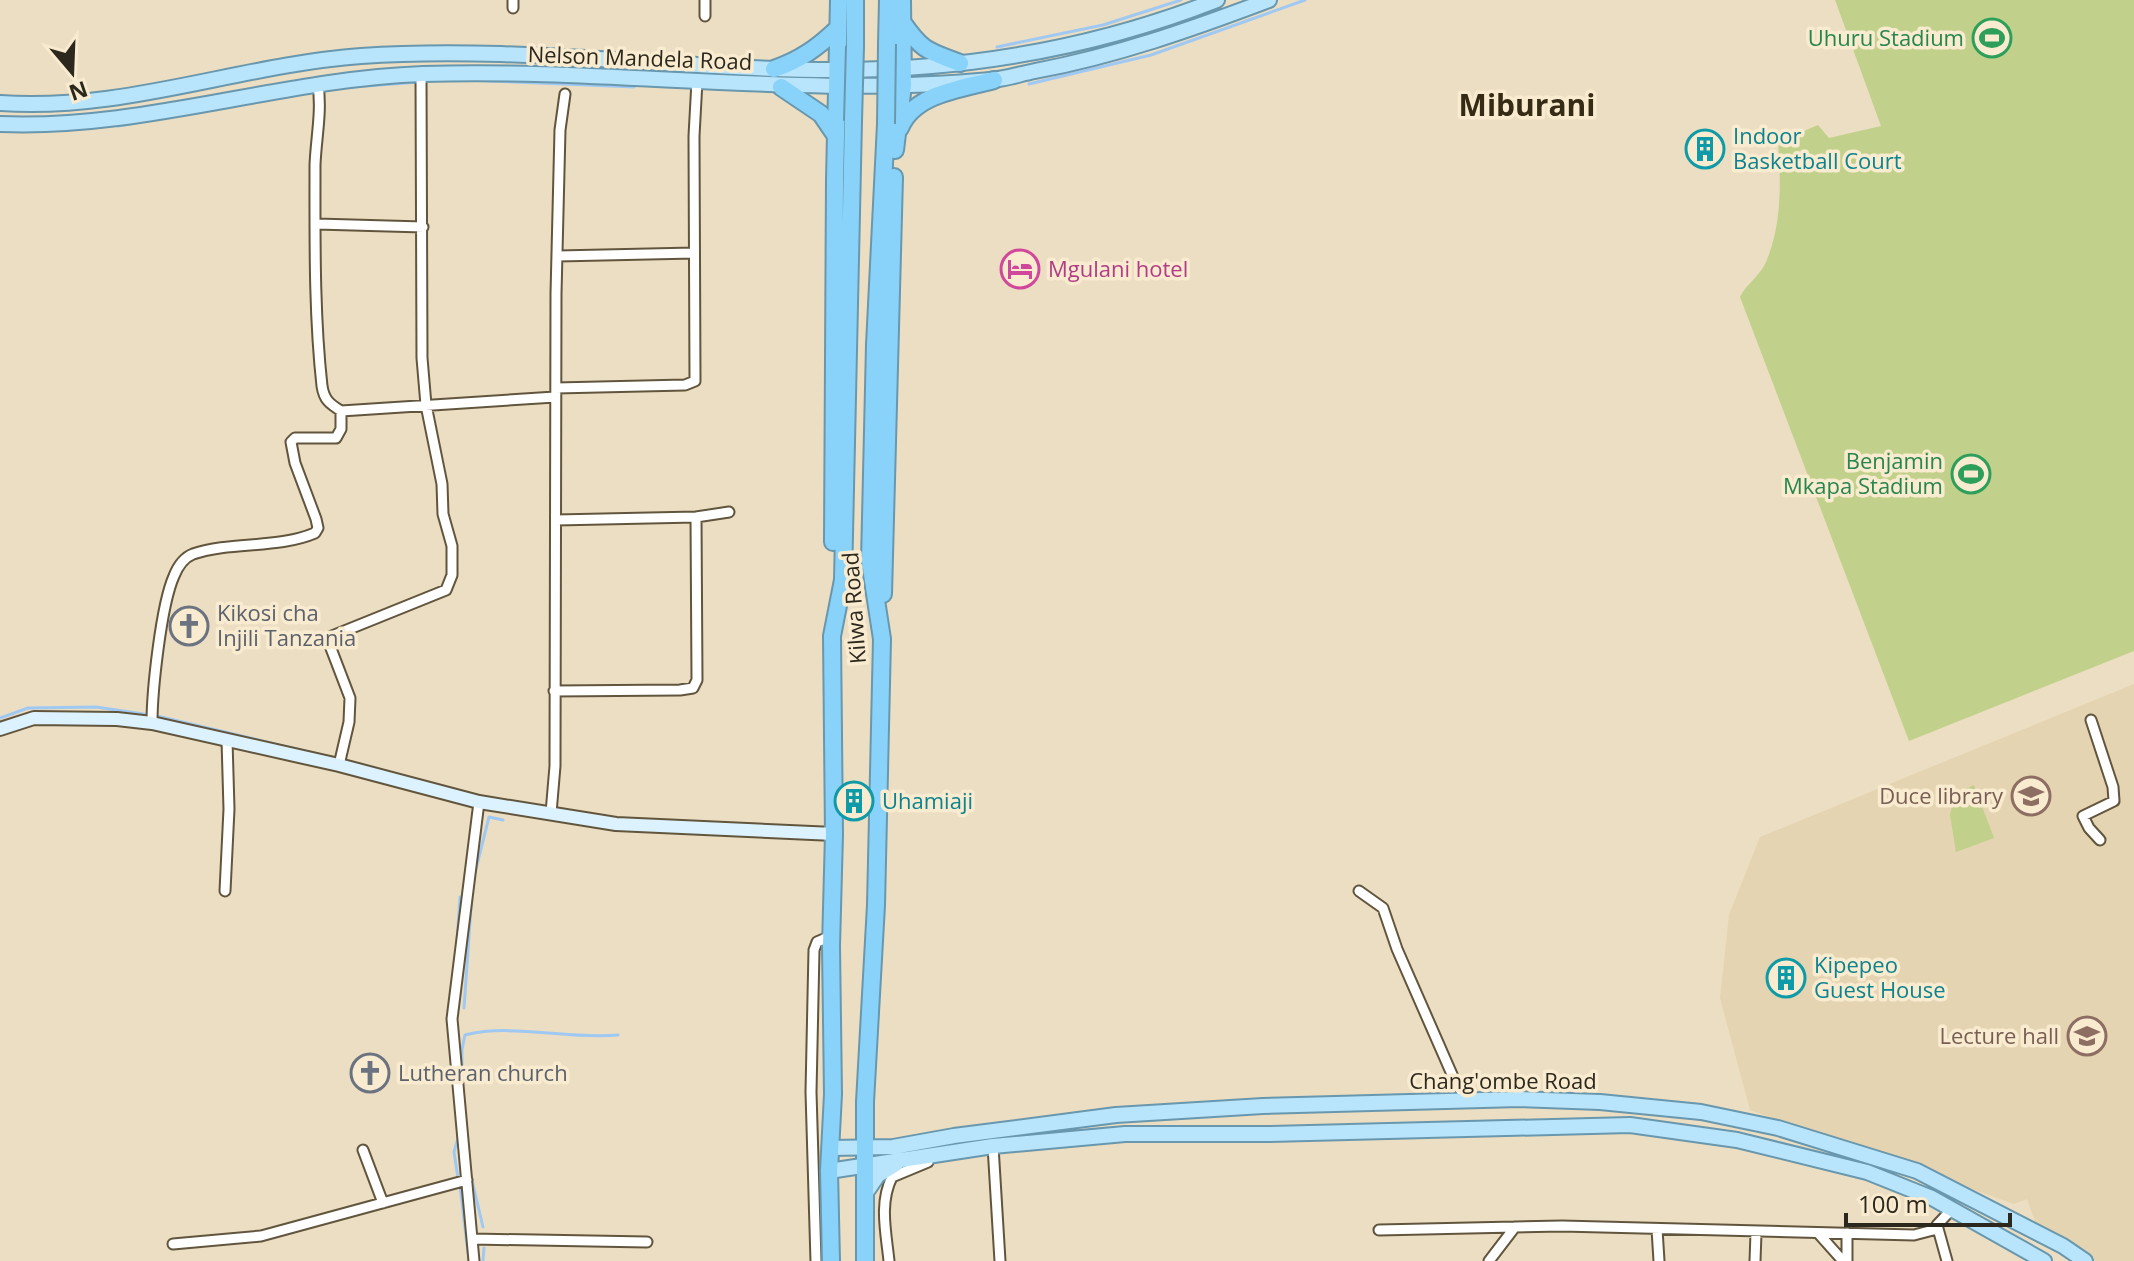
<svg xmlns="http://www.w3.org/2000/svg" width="2134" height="1261" font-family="'Open Sans',sans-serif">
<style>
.built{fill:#e5d4b1}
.green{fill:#c1d18b}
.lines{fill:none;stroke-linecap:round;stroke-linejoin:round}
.stream{stroke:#9fc9f3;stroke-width:3}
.street-casing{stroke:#61553d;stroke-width:13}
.secondary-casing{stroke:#61553d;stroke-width:16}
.primary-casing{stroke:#6997ad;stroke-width:18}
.highway-casing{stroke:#6997ad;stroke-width:20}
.street{stroke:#fff;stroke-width:9}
.secondary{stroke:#dcf2fe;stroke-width:12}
.primary{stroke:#b8e5fc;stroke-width:14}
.highway{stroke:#89d3fa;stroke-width:16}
.highway-bridge-casing{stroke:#6997ad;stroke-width:20;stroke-linecap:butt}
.highway-bridge{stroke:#89d3fa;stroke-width:16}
.labels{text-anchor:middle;stroke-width:7;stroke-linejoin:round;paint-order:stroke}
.leisure-label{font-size:22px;fill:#27864d;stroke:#f9ebcf;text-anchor:end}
.street-label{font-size:22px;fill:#2d281d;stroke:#f9ebcf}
.culture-label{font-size:22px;fill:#0d838f;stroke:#f9ebcf;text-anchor:start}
.hotel-label{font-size:22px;fill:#b23c85;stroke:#f9ebcf;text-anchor:start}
.worship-label{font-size:22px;fill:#5b616d;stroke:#f9ebcf;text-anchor:start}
.education-label{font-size:22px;fill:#785e54;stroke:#f9ebcf;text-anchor:end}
.district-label{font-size:30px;font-weight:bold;fill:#362b14;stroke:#f9ebcf}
</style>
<rect width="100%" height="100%" fill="#ecdec2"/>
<path class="built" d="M 2134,684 L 2134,1261 L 2094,1261 L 2036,1224 L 2027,1199 L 2014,1204 L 1750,1110 L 1720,998 L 1729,915 L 1760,837 Z"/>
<path class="green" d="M 1835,0 L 2134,0 L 2134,651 L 1909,741 L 1740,297 C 1746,284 1760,276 1766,262 C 1782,225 1781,181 1778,142 L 1818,125 L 1829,138 L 1881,126 Z
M 1974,785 L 1994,838 L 1956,852 L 1950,815 L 1955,794 Z"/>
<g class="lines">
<path class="stream" d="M 997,47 L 1103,25 L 1181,0
M 466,80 L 634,87
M 1029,84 L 1151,55 L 1305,0
M 352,87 L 420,82
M 118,126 L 141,122
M 0,718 L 28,708 L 96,707 L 157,716 L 322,755
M 360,764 L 399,775
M 475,873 L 489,817 L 503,820
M 457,941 L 460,897
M 464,1008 L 472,893
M 453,1080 L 456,1108
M 462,1085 L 462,1049 L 465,1035 C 513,1023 568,1040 618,1035
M 470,1172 L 483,1227
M 458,1178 L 454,1152 L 459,1135
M 460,1186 L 469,1261
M 483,1261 L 484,1248"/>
<defs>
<path id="street" d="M 705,0 L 705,16
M 513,8 L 513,0
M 318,85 C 322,112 316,138 315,165 C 315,238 314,314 322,386 C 324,400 330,404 341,411 L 555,397
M 317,224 L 423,227
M 558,256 L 694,253
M 556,388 L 685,385 L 695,381 L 694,136 L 697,81
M 556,520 L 696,517 L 729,512
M 554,691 L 680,690 L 693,688 L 697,680 L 696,517
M 2091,720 L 2113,787 L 2114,801 L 2083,816 L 2089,828 L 2100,840
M 152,723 C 152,691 161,605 174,576 C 178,566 183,558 193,554 C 232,541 277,549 315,533 L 318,528 L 316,519 L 295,463 L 291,442 L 295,438 L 336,438 L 341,429 L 341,411
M 339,765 L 349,722 L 350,698 L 327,638 L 446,590 L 452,575 L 452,546 L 443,514 L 442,484 L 426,405 L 422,358 L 421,74
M 551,813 L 555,766 L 556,294 L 560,130 L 565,94
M 225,891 L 229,809 L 227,740
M 1359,891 L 1383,908 L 1397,949 L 1454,1079 L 1468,1102
M 993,1146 L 1000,1261
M 363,1150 L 383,1203
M 1937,1225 L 1947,1261
M 1657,1229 L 1659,1261
M 1379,1230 L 1562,1226 L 1914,1235 L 1937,1229 L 1937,1225 L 1953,1208
M 1818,1233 L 1843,1261
M 1847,1233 L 1847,1261
M 472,1239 L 647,1242
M 173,1244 L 261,1236 L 467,1180
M 474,1261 L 452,1019 L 479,802
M 816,1261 L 811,1092 L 814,950 L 817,942 L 831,936
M 889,1261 C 886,1232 879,1203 892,1177 L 928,1162
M 1489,1261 L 1515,1227
M 1755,1261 L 1756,1233"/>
<path id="secondary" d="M 0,729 L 34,718 L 117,719 L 152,723 L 339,765 L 479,802 L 616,824 L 834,834"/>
<path id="primary" d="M 0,103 C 123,112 239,65 361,56 C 519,45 677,70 836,70 C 966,70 1095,48 1217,0
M 0,124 C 143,130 280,79 423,74 C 612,68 801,98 991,80 C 1005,79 1020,74 1035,71 C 1116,56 1192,29 1269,0
M 830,1148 L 893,1147 L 954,1136 L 1116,1115 L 1263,1106 L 1520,1099 L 1600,1102 L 1701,1112 L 1778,1128 L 1917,1171 L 2063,1246 L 2085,1261
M 829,1171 L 993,1146 L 1125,1134 L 1269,1134 L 1630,1125 L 1737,1140 L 1867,1172 L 1932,1198 L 2044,1261
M 865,1194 L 878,1175 L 896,1164"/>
<path id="highway" d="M 903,23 C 923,52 929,51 960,63
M 887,44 L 888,0
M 855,46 L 855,0
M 774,69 C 800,60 817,48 837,29
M 781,87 L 821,114 L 836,136
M 900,128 C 914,93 962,89 994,80
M 895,150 L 903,85 L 902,0
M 833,542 L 835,179 L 839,0
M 883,594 L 894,177
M 831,1261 L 829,1171 L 833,1094 L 831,946 L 834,834 L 832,636 L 843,580 L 853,121
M 865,1261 L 865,1102 L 876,905 L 882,639 L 870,561 L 875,345 L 886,124"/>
</defs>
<use href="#street" class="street-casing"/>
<use href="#secondary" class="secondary-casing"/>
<use href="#primary" class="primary-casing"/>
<use href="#highway" class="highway-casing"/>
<use href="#street" class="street"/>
<use href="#secondary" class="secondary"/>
<use href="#primary" class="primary"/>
<use href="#highway" class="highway"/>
<defs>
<path id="highway-bridge" d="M 853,121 L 855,46
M 886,124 L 887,44"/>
</defs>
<use href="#highway-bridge" class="highway-bridge-casing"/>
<use href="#highway-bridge" class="highway-bridge"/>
</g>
<defs>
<symbol id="stadium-ring" viewBox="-11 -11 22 22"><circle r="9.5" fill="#f9ebcf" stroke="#2e9e5b" stroke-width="1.5"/><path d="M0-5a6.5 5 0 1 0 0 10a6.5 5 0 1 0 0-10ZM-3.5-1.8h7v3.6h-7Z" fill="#2e9e5b"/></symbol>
<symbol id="building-ring" viewBox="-11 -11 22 22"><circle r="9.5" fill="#f9ebcf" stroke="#0f9aa8" stroke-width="1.5"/><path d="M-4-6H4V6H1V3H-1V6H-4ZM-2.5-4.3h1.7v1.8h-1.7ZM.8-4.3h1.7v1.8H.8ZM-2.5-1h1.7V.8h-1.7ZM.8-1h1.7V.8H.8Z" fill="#0f9aa8"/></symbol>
<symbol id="hotel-ring" viewBox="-11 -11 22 22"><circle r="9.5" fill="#f9ebcf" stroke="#d1479c" stroke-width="1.5"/><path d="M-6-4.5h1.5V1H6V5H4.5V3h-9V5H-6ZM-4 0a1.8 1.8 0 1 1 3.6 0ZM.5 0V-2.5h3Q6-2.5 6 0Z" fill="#d1479c"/></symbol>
<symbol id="church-ring" viewBox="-11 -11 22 22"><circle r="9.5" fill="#f9ebcf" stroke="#6b7280" stroke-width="1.5"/><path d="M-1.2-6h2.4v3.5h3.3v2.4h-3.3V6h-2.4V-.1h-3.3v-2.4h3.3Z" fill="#6b7280"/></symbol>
<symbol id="university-ring" viewBox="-11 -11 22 22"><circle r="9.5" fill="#f9ebcf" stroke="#8d6e63" stroke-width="1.5"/><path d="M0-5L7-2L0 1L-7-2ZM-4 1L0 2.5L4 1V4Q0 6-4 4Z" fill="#8d6e63"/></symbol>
</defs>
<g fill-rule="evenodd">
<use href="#stadium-ring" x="1970" y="16" width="44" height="44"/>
<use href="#building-ring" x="1683" y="127" width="44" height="44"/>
<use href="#hotel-ring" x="998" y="247" width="44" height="44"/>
<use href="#stadium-ring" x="1949" y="452" width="44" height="44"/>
<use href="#church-ring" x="167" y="604" width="44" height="44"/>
<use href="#university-ring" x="2009" y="774" width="44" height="44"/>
<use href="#building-ring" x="832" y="779" width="44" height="44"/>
<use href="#building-ring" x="1764" y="956" width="44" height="44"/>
<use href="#university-ring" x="2065" y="1014" width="44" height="44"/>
<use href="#church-ring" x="348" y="1051" width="44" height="44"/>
</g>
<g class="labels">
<g class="leisure-label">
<text x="1964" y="46">Uhuru Stadium</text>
<text x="1943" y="469">Benjamin<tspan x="1943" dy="25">Mkapa Stadium</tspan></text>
</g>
<g class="street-label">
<text transform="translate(640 58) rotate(2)" y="8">Nelson Mandela Road</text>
<text transform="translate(854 608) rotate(-94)" y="8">Kilwa Road</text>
<text x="1503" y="1089">Chang'ombe Road</text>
</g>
<g class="culture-label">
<text x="1733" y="144">Indoor<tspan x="1733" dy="25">Basketball Court</tspan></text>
<text x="882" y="809">Uhamiaji</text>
<text x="1814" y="973">Kipepeo<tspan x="1814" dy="25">Guest House</tspan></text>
</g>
<g class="hotel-label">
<text x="1048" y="277">Mgulani hotel</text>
</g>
<g class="worship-label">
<text x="217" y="621">Kikosi cha<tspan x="217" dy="25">Injili Tanzania</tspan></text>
<text x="398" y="1081">Lutheran church</text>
</g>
<g class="education-label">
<text x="2003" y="804">Duce library</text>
<text x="2059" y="1044">Lecture hall</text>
</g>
<g class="district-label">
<text x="1527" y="116">Miburani</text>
</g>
</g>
<g transform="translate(72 72) rotate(161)" stroke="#f9ebcf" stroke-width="6" paint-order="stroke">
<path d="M0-6L14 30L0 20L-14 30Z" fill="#2d281d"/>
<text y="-12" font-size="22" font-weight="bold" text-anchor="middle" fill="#2d281d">N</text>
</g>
<path d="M1846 1213v12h164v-12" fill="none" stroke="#2d281d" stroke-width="4"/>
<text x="1858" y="1213" font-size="24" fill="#2d281d" stroke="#f9ebcf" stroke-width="6" paint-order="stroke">100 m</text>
</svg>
